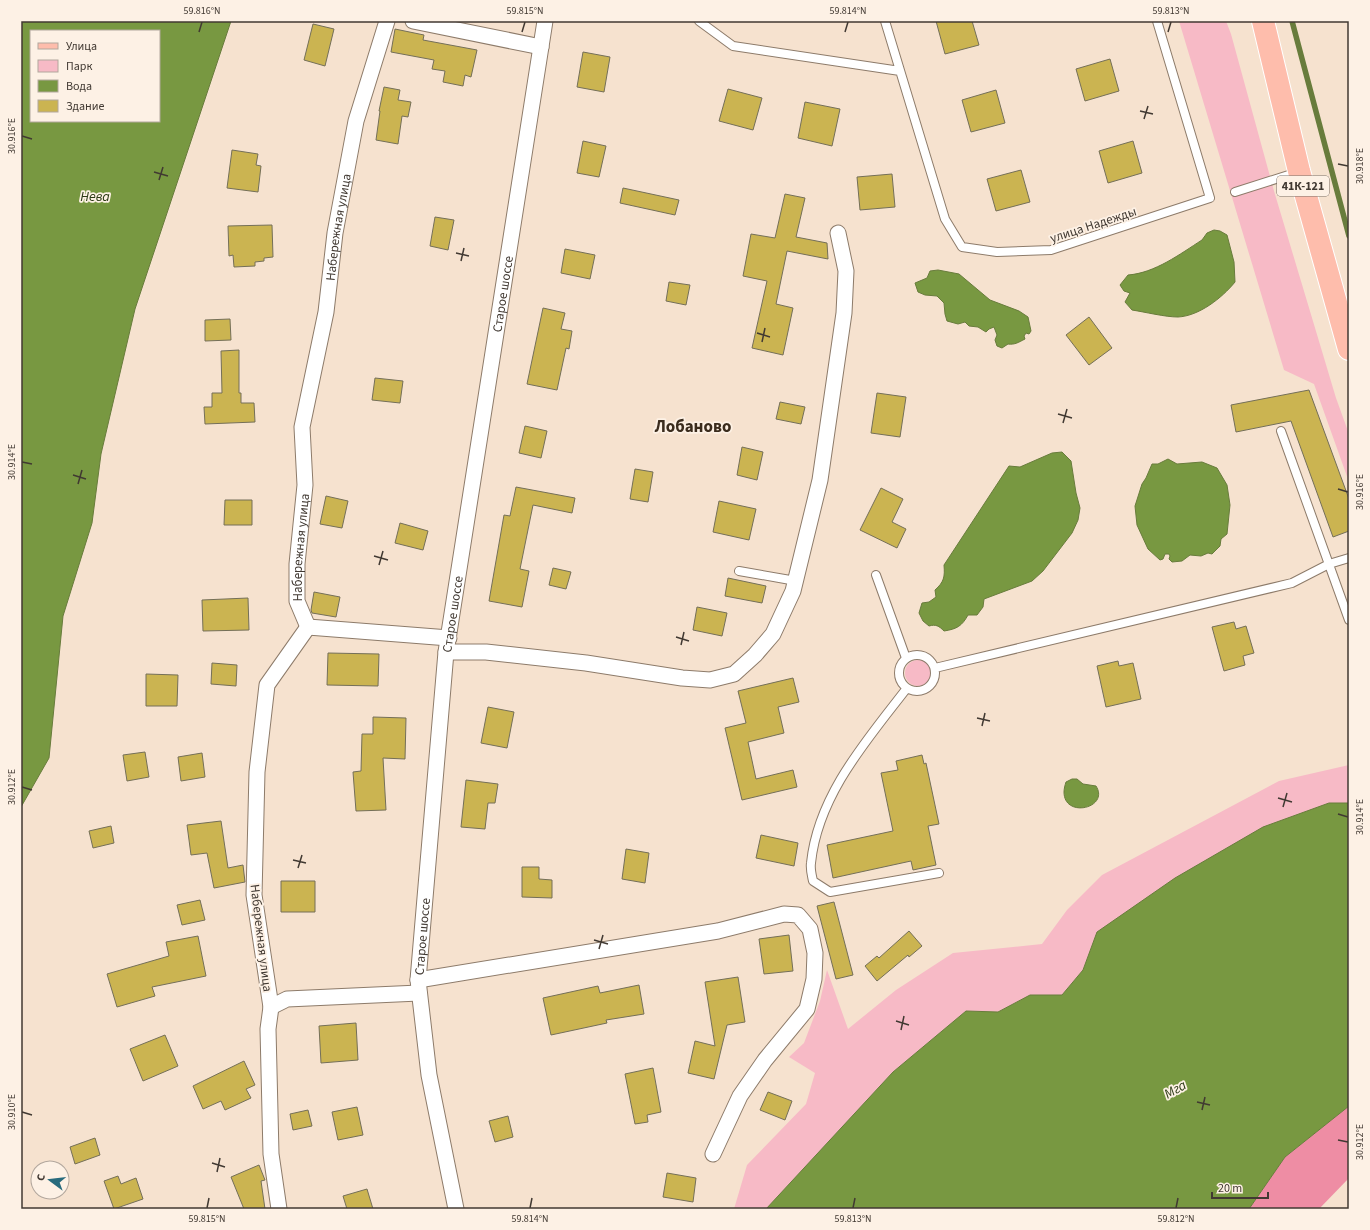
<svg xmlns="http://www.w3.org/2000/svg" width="1370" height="1230" font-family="'Source Sans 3',sans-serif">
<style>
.green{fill:#f7bac6}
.forest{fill:#ee8da4}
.water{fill:#789841;stroke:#687c3c;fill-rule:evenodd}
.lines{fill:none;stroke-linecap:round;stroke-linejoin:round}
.stream{stroke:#687c3c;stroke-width:5.5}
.building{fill:#cbb451;stroke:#746f58}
.service-casing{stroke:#8d7b6a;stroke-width:10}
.minor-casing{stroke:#8d7b6a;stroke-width:17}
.primary-casing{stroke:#fff;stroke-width:24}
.service{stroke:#fff;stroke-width:8}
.minor{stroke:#fff;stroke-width:15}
.primary{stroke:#febdac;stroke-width:22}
.ticks{fill:none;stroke:#413932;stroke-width:1.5}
.labels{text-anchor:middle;stroke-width:3.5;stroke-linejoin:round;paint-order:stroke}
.shield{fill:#fdf1e5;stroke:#797068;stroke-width:1}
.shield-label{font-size:12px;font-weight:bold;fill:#413932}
.street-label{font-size:13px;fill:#413932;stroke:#fdf1e5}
.water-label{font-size:14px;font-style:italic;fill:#2c3a16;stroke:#fdf1e5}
.district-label{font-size:17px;font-weight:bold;fill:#3b2c1d;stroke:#fdf1e5}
.neatline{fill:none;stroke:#413932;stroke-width:1.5}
.ticks-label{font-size:10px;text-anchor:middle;fill:#413932}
</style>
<rect width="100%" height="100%" fill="#f6e2cf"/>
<path class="green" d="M 1179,21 L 1226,21 L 1231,34 L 1274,191 L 1336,398 L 1349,434 L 1349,482 L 1314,384 L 1284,370 Z
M905 673a13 13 0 1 1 26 0a13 13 0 1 1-26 0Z
M 1349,765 L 1349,803 L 1329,803 L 1097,932 L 1083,970 L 1062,995 L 1030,995 L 998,1012 L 966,1011 L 893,1072 L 766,1209 L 734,1209 L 747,1165 L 806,1104 L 815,1073 L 789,1057 L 804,1043 L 820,1001 L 827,970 L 848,1029 L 896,990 L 953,953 L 1042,944 L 1067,910 L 1102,875 L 1279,781 Z"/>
<path class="forest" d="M 1349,1106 L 1349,1178 L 1319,1209 L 1249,1209 L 1285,1157 Z"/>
<path class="water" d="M 21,21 L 231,21 L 135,309 L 101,454 L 92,523 L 63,616 L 49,758 L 21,807 ZM 31,31 L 159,31 L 159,121 L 31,121 Z
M 1214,230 L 1220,231 L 1227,235 L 1234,262 L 1235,282 C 1222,298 1199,316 1178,317 C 1165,317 1145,312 1132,310 L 1125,302 L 1130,293 L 1124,291 L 1120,285 L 1128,275 C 1155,273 1180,254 1202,240 L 1207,233 Z
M 938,270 L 959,274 L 990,300 L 1019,311 L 1028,317 L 1031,331 L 1029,334 L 1026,333 L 1024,336 L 1025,339 C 1019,342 1015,345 1008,344 L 1002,348 L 997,346 L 995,340 L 997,335 L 994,327 L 989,329 L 986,332 L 978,327 L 969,326 L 965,322 L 958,324 L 947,321 L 945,314 L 944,303 L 937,296 L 925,295 L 918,292 L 915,283 L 927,278 L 930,271 Z
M 1062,452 L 1071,461 L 1076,493 L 1080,508 L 1078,520 L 1072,533 L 1043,571 L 1032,581 L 984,599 L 983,607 L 977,615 L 968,615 C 962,626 957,629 944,631 C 939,626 936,624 929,626 L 923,621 L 919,613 L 922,603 L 929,602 L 936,597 L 935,590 C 944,582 945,577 944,565 L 1009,466 L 1020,467 L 1052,453 Z
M 1168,459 L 1177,464 L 1202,462 L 1217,468 L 1227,485 L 1230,505 L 1227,534 L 1221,539 L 1220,546 L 1212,554 L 1208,553 L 1201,556 L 1190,555 L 1182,561 L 1172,562 L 1169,559 L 1170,556 L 1169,554 L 1165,554 L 1163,559 L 1160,560 L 1148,549 L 1137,525 L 1135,506 L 1142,484 L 1146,478 L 1152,464 L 1158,464 Z
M 1072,779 L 1077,779 L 1083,784 L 1096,786 C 1110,808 1064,819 1064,792 C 1064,789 1065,785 1066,782 Z
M 1329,803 L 1349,803 L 1349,1106 L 1285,1157 L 1249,1209 L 766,1209 L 893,1072 L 966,1011 L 998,1012 L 1030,995 L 1062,995 L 1083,970 L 1097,932 L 1175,878 L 1263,827 Z"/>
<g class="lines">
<path class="stream" d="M 1292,21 L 1349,236"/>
</g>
<path class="building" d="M 936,21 L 972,21 L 979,45 L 945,54 Z
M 313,24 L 334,29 L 325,66 L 304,60 Z
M 395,29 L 424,35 L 423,40 L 477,50 L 471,77 L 465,75 L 463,86 L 443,82 L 445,71 L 432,69 L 434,60 L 391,52 Z
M 583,52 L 610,57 L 604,92 L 577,87 Z
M 1110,59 L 1119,91 L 1085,101 L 1076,69 Z
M 384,87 L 400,90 L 398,100 L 411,102 L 408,117 L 402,116 L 398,144 L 376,140 L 380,111 L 379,111 Z
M 728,89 L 762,98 L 753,130 L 719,121 Z
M 996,90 L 1005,123 L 971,132 L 962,100 Z
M 805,102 L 840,109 L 832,146 L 798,138 Z
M 583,141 L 606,146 L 599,177 L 577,173 Z
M 1133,141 L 1142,173 L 1108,183 L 1099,151 Z
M 232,150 L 258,154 L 256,165 L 261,166 L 258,192 L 227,188 Z
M 1021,170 L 1030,202 L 996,211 L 987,179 Z
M 892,174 L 895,207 L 860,210 L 857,177 Z
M 623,188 L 679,200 L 675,215 L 620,203 Z
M 785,194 L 805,198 L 796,237 L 827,243 L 828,259 L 787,251 L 776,304 L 793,308 L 783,355 L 752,348 L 767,281 L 743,276 L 751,234 L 775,238 Z
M 435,217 L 454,220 L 448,250 L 430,246 Z
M 272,225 L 273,257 L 264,258 L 264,261 L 255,262 L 255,266 L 234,267 L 233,255 L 229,256 L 228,226 Z
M 565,249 L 595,255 L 590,279 L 561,273 Z
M 669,282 L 690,285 L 686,305 L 666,301 Z
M 543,308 L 565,313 L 561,329 L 572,331 L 569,349 L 566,348 L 557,390 L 527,384 Z
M 1089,317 L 1112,348 L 1089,365 L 1066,335 Z
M 230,319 L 231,340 L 205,341 L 205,320 Z
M 239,350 L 239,393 L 241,393 L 241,403 L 254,403 L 255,422 L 205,424 L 204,407 L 212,407 L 212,393 L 222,393 L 221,351 Z
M 375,378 L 403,381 L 400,403 L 372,400 Z
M 1309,390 L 1349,499 L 1349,531 L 1333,537 L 1291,421 L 1236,432 L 1231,405 Z
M 877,393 L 906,397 L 900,437 L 871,433 Z
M 780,402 L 805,407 L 801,424 L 776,419 Z
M 525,426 L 547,431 L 541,458 L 519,453 Z
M 742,447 L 763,452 L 757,480 L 737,475 Z
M 635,469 L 653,472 L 648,502 L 630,499 Z
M 516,487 L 575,498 L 572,513 L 533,505 L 520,569 L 529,571 L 522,607 L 489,601 L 504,515 L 510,516 Z
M 881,488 L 903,499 L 892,522 L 906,529 L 897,548 L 860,530 Z
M 326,496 L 348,501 L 342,528 L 320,524 Z
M 225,500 L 252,500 L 252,525 L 224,525 Z
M 719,501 L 756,509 L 749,540 L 713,532 Z
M 400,523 L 428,531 L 423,550 L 395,543 Z
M 553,568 L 571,572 L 566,589 L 549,585 Z
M 728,578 L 766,586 L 762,603 L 725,596 Z
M 314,592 L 340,597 L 336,617 L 312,613 L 311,610 Z
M 248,598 L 249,630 L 203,631 L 202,600 Z
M 697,607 L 727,613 L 722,636 L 693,630 Z
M 1234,622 L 1236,629 L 1246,626 L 1254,653 L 1243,656 L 1245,665 L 1224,671 L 1212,627 Z
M 328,653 L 379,654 L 378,686 L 327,685 Z
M 1118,661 L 1119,666 L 1133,663 L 1141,699 L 1106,707 L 1097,666 Z
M 212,663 L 237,665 L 236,686 L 211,684 Z
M 146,674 L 178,675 L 177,706 L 146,706 Z
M 793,678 L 799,702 L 778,707 L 784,733 L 748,742 L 756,779 L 793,770 L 797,787 L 742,800 L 725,728 L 746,723 L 738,691 Z
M 488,707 L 514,712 L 507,748 L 481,743 Z
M 373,717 L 406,718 L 405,759 L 383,758 L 386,810 L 356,811 L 353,772 L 361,771 L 362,734 L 373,734 Z
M 145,752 L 149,777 L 127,781 L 123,755 Z
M 202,753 L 205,777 L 181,781 L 178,757 Z
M 922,755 L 924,764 L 926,763 L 939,824 L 928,826 L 936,865 L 913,870 L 911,861 L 833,878 L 827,845 L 893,831 L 881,773 L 898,770 L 896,761 Z
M 466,780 L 498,784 L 495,803 L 488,803 L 485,829 L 461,827 Z
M 221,821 L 228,868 L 243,865 L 245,882 L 214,888 L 207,853 L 191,855 L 187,825 Z
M 111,826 L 114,843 L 93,848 L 89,831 Z
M 761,835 L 798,843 L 794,866 L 756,858 Z
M 626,849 L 649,853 L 645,883 L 622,879 Z
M 522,867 L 539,867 L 539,879 L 552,880 L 552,898 L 522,897 Z
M 281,881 L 315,881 L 315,912 L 281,912 Z
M 200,900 L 205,920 L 182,925 L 177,905 Z
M 834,902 L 853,975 L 836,979 L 817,906 Z
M 909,931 L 922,946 L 909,957 L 908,955 L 877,981 L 865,966 L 877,956 L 879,958 Z
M 789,935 L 793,971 L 764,974 L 759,939 Z
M 198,936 L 206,976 L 152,987 L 155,996 L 117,1007 L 107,974 L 169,956 L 166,942 Z
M 738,977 L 745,1022 L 727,1025 L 714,1079 L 688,1073 L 695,1041 L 715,1046 L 705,982 Z
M 639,985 L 644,1014 L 606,1020 L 607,1023 L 551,1035 L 543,998 L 598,986 L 600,993 Z
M 356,1023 L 358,1060 L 321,1063 L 319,1026 Z
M 165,1035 L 178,1066 L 143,1081 L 130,1049 Z
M 244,1061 L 255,1085 L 246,1089 L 251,1098 L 225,1110 L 221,1101 L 203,1109 L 193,1086 Z
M 653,1068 L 661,1112 L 647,1115 L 648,1122 L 635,1124 L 625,1074 Z
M 768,1092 L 792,1101 L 785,1120 L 760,1110 Z
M 357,1107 L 363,1135 L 338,1140 L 332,1112 Z
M 308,1110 L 312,1126 L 293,1130 L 290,1114 Z
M 508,1116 L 513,1137 L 495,1142 L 489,1121 Z
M 95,1138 L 100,1155 L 75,1164 L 70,1147 Z
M 259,1165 L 265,1180 L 261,1181 L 265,1209 L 244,1209 L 231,1177 Z
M 667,1173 L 696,1178 L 693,1202 L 663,1197 Z
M 118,1176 L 121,1184 L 136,1178 L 143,1199 L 114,1209 L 104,1181 Z
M 367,1189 L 373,1209 L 347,1209 L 343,1196 Z"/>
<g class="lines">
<defs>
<path id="service" d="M 699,21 L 733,46 L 900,71
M 885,21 L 945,219 L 962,247 L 997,252 L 1051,250 L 1210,198 L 1157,21
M 1235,192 L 1298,172
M 1281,431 L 1349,620
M 739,571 L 796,581
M 876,575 L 906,658
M899 673a18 18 0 1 1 36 0a18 18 0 1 1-36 0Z
M 935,668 L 1292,583 L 1329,564 L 1349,558
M 907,688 C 867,740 818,795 811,863 C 810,869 812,876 813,881 L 830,892 L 939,873"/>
<g id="minor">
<path d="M 413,21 L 541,47"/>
<path id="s1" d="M 308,627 L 297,601 L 297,564 L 305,485 L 302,427 L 326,312 L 335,233 L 356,121 L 387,21"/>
<path d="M 308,627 L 449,638"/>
<path d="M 446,652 L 486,652 L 586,663 L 682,678 L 710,680 L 734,674 L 755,655 L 773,634 L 793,591 L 820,480 L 844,313 L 846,271 L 838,233"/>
<path d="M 418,980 L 718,931 L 784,914 L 798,915 L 810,929 L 815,953 L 814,979 L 807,1009 L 765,1060 L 740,1096 L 713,1154"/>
<path d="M 271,1007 L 287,999 L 419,993"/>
<path d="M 279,1209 L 271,1154 L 268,1029 L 271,1007 L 254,895 L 257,772 L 267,685 L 308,627"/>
<path id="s2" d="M 456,1209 L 429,1075 L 418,980 L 446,652 L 545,21"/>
</g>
<path id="primary" d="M 1263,21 L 1299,171 L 1349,349"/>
</defs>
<use href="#service" class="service-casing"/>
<use href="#minor" class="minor-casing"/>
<use href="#primary" class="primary-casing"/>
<use href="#service" class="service"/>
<use href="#minor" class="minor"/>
<use href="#primary" class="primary"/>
</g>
<path class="ticks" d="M 199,32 L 202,22M 522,32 L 525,22M 845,32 L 848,22M 1168,32 L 1171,22M 1140,111 L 1153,114M 1144,119 L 1148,106M 22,136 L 32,139M 1338,164 L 1348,166M 154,172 L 168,176M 159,180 L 163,167M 456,253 L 469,256M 461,261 L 464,248M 757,333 L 770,337M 762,342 L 765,328M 1058,414 L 1072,418M 1063,423 L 1067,409M 22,462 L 32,464M 73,475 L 86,479M 78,484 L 82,470M 1338,489 L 1348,492M 374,556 L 388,560M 379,565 L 383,551M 676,637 L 689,641M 681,645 L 684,632M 977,718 L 990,721M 982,726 L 985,713M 22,787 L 32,790M 1278,798 L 1292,802M 1283,807 L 1287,793M 1338,814 L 1348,817M 293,860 L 306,863M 298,868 L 302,855M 594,940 L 608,944M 599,949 L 603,935M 896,1021 L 909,1025M 901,1030 L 904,1016M 1197,1102 L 1210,1105M 1202,1110 L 1205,1097M 22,1112 L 32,1115M 1338,1140 L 1348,1142M 212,1163 L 225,1167M 217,1172 L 220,1158M 207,1208 L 209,1198M 530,1208 L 532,1198M 853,1208 L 855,1198M 1176,1208 L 1178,1198"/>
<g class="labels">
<rect class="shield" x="1277" y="176" width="52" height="20" rx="3"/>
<g class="shield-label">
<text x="1303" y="190">41К-121</text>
</g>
<g class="street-label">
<text transform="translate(1093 224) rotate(-18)" y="5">улица Надежды</text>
<text dy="5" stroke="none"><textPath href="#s1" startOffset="406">Набережная улица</textPath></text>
<text dy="5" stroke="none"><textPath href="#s2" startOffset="924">Старое шоссе</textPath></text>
<text dy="5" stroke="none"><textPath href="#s1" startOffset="82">Набережная улица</textPath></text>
<text dy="5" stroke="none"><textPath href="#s2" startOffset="600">Старое шоссе</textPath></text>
<text dy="5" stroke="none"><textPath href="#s2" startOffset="276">Старое шоссе</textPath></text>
<text transform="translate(262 938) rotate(83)" y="5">Набережная улица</text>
</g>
<g class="water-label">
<text x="95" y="201">Нева</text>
<text transform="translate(1175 1089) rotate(-30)" y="5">Мга</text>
</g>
<g class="district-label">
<text x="693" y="432">Лобаново</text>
</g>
</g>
<rect width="1370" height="1230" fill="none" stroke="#fdf1e5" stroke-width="44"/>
<rect x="30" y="30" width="130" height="92" fill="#fdf1e5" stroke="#b2a79d"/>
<rect x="38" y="43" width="20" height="6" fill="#febdac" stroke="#b2a79d"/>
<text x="66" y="50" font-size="12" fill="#413932">Улица</text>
<rect x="38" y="60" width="20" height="12" fill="#f7bac6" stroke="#b2a79d"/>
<text x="66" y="70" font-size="12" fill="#413932">Парк</text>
<rect x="38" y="80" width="20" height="12" fill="#789841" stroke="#b2a79d"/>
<text x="66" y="90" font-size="12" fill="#413932">Вода</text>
<rect x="38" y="100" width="20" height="12" fill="#cbb451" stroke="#b2a79d"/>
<text x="66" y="110" font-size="12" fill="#413932">Здание</text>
<g transform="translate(50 1180) rotate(285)"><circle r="19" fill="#fdf1e5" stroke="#b2a79d"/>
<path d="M0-3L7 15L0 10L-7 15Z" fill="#286b7d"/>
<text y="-6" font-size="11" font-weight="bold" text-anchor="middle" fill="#413932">С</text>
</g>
<path d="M1212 1192v6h56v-6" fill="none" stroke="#413932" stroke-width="2"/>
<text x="1218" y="1192" font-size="12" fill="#413932" stroke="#fdf1e5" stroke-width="3" paint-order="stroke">20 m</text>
<rect x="22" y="22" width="1326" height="1186" class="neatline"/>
<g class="ticks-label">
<text x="202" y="14">59.816°N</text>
<text x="525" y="14">59.815°N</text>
<text x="848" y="14">59.814°N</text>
<text x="1171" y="14">59.813°N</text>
<text transform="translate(11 136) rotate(-90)" y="4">30.916°E</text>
<text transform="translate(1359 166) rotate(-90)" y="4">30.918°E</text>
<text transform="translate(11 462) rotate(-90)" y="4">30.914°E</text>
<text transform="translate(1359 492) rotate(-90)" y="4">30.916°E</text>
<text transform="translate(11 787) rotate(-90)" y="4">30.912°E</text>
<text transform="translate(1359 817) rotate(-90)" y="4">30.914°E</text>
<text transform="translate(11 1112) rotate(-90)" y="4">30.910°E</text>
<text transform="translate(1359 1142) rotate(-90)" y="4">30.912°E</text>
<text x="207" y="1222">59.815°N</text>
<text x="530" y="1222">59.814°N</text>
<text x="853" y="1222">59.813°N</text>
<text x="1176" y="1222">59.812°N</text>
</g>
</svg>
